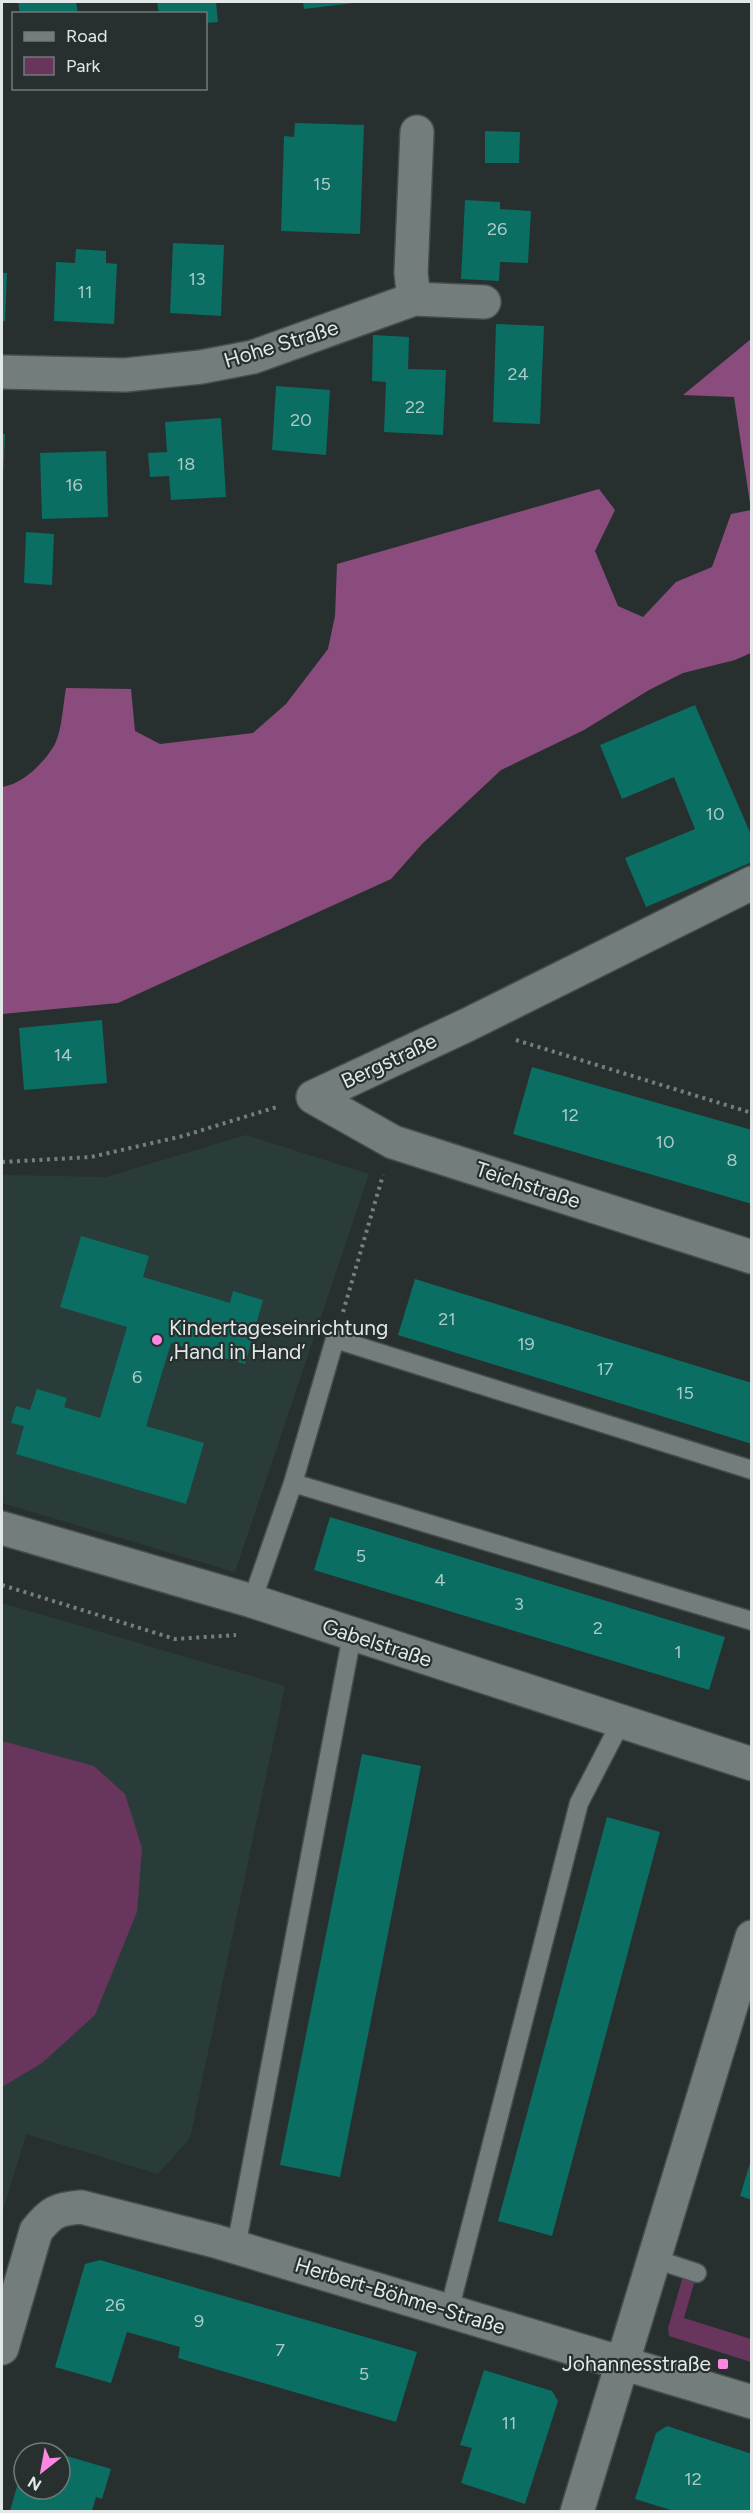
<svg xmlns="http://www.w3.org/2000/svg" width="753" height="2513" font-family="Figtree,sans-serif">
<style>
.built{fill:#2a3c39}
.green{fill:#68355c}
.forest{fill:#8a4c7c}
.building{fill:#0a6e63}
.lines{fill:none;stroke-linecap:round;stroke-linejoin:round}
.service-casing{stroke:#464e4d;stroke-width:21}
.minor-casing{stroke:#464e4d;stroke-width:36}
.path{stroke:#777f7e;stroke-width:4;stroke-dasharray:3 4.5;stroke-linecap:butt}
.service{stroke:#737e7c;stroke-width:18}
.minor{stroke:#737e7c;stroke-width:33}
.poi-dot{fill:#fd86e2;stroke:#27302f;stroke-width:2}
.labels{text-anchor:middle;stroke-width:4.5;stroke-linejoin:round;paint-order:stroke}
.number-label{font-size:18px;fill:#accac6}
.street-label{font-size:21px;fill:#e2e8e7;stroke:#27302f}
.poi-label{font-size:21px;fill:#e2e8e7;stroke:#27302f;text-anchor:start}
</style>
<rect width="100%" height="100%" fill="#27302f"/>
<path class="built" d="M 246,1135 L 369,1174 L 235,1572 L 2,1503 L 2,1175 L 106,1177 Z
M 2,1603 L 285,1686 L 190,2138 L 158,2174 L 26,2134 L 2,2214 Z"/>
<path class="green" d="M 2,1741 L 94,1766 L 125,1794 L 142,1848 L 137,1912 L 95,2015 L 42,2063 L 2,2087 Z
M 683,2276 L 695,2280 L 684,2318 L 751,2339 L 751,2362 L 669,2336 L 668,2328 Z"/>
<path class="forest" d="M 751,339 L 751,653 L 735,660 L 683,673 L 649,690 L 584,730 L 501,770 L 422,844 L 391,879 L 118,1003 L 2,1014 L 2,787 C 23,784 44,763 55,744 C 62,729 63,705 66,688 L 131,689 L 135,731 L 160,744 L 253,733 L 286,704 L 328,649 L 335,616 L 337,564 L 599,489 L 615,510 L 595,551 L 618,606 L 643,617 L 676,582 L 712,567 L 731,514 L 751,510 L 734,397 L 683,395 Z"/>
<path class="building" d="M 18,2 L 76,2 L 78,14 L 20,14 Z
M 157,2 L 216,2 L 218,22 L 206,23 L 206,14 L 159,14 Z
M 303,2 L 354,2 L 354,3 L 304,9 Z
M 295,123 L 364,125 L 360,234 L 281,231 L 284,136 L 294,137 Z
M 485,131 L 520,132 L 519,163 L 485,163 Z
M 465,200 L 500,202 L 500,209 L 531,211 L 528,263 L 500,262 L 499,281 L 461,279 Z
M 173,243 L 224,245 L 221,316 L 170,313 Z
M 76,249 L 106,251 L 106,263 L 117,264 L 114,324 L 54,321 L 56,262 L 75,263 Z
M 2,273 L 7,273 L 5,321 L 2,321 Z
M 496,324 L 544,326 L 540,424 L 493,422 Z
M 373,335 L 409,337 L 408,369 L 446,370 L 443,435 L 384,432 L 386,382 L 372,381 Z
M 276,386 L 330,390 L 326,455 L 272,450 Z
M 221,418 L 226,497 L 171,500 L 169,476 L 150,477 L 148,453 L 167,452 L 165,422 Z
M 2,434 L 5,434 L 3,479 L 2,479 Z
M 106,451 L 108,517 L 42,519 L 40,453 Z
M 26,532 L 54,534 L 52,585 L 24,583 Z
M 695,705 L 752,837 L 752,862 L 646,907 L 625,858 L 695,829 L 674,777 L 622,799 L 600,745 Z
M 102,1020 L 107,1083 L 24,1090 L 19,1028 Z
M 532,1067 L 752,1130 L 752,1204 L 513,1134 Z
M 81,1236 L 149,1256 L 143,1277 L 230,1303 L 233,1291 L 263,1300 L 245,1364 L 171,1343 L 146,1426 L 204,1443 L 186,1504 L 16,1454 L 24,1426 L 11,1423 L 16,1406 L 30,1410 L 37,1389 L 67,1398 L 64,1407 L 100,1418 L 127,1327 L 60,1307 Z
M 415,1279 L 752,1383 L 752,1444 L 398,1335 Z
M 330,1517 L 725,1637 L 709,1690 L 314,1570 Z
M 362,1754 L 421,1766 L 340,2177 L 280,2165 Z
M 607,1817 L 660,1832 L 552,2236 L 498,2221 Z
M 751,2160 L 752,2160 L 752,2200 L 740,2196 Z
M 100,2260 L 417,2352 L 396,2422 L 178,2358 L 180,2347 L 127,2332 L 111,2383 L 55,2367 L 85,2264 Z
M 484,2370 L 552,2391 L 558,2401 L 525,2504 L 461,2483 L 472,2448 L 460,2445 Z
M 667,2426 L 752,2454 L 752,2511 L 674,2511 L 635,2499 L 656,2433 Z
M 29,2445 L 55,2452 L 55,2453 L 27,2453 Z
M 60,2454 L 111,2469 L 102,2499 L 96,2497 L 92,2511 L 10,2511 L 23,2465 L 24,2489 L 60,2489 Z"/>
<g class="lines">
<defs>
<path id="service" d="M 293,1483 L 752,1621
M 252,1601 L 293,1483 L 335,1339 L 752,1470
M 236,2247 L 352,1635
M 652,2258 L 697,2273
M 449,2311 L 579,1803 L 621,1722"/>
<path id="minor" d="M 414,299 L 411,273 L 417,132
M 2,372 L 125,375 L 201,367 L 253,357 L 414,299 L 484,302
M 313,1097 L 467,1025 L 752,883
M 313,1097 L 393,1142 L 752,1257
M 2,1528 L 252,1601 L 752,1764
M 2,2348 L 36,2231 C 51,2212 57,2209 81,2207 L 215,2241 L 752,2402
M 577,2512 L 752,1937"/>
</defs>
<use href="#service" class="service-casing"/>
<use href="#minor" class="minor-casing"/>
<path class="path" d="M 516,1040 L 752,1113
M 2,1162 L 91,1157 L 183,1136 L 280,1106
M 343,1312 L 383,1175
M 2,1585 L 175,1639 L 236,1635"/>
<use href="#service" class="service"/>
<use href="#minor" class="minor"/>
</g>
<g class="poi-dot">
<circle cx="157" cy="1340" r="6"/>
<rect x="717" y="2358" width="12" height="12" rx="3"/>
</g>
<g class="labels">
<g class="number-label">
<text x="322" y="190">15</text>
<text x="497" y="235">26</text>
<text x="197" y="285">13</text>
<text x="85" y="298">11</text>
<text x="518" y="380">24</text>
<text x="415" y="413">22</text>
<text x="301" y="426">20</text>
<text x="186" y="470">18</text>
<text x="74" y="491">16</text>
<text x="715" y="820">10</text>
<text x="63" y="1061">14</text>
<text x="570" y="1121">12</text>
<text x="665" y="1148">10</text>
<text x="732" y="1166">8</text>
<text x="447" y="1325">21</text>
<text x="526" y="1350">19</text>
<text x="605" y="1375">17</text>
<text x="137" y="1383">6</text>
<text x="685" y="1399">15</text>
<text x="361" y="1562">5</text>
<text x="440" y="1586">4</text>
<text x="519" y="1610">3</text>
<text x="598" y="1634">2</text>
<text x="678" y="1658">1</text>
<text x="115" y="2311">26</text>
<text x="199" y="2327">9</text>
<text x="280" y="2356">7</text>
<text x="364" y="2380">5</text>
<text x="509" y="2429">11</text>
<text x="693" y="2485">12</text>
</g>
<g class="street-label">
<text transform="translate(281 344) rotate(-17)" y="7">Hohe Straße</text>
<text transform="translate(389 1061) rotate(-25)" y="7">Bergstraße</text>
<text transform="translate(528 1185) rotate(18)" y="7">Teichstraße</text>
<text transform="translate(377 1643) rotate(18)" y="7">Gabelstraße</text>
<text transform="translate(400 2296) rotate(17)" y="7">Herbert-Böhme-Straße</text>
</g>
<g class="poi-label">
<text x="169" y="1335">Kindertageseinrichtung<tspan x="169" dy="24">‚Hand in Hand‘</tspan></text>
<text x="711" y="2371" text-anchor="end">Johannesstraße</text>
</g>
</g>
<rect width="753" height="2513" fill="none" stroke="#e2e8e7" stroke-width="6"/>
<rect x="12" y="12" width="195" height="78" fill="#27302f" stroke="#727a79" stroke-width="1.5"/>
<rect x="24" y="32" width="30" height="9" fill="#737e7c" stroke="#727a79" stroke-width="1.5"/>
<text x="66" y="42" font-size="18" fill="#e2e8e7">Road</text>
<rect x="24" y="57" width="30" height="18" fill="#68355c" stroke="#727a79" stroke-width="1.5"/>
<text x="66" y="72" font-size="18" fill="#e2e8e7">Park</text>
<g transform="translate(42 2471) rotate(211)"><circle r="28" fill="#27302f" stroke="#727a79" stroke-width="1.5"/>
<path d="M0-4.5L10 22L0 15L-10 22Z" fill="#fd86e2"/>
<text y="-9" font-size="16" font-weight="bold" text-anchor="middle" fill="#e2e8e7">N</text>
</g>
</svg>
